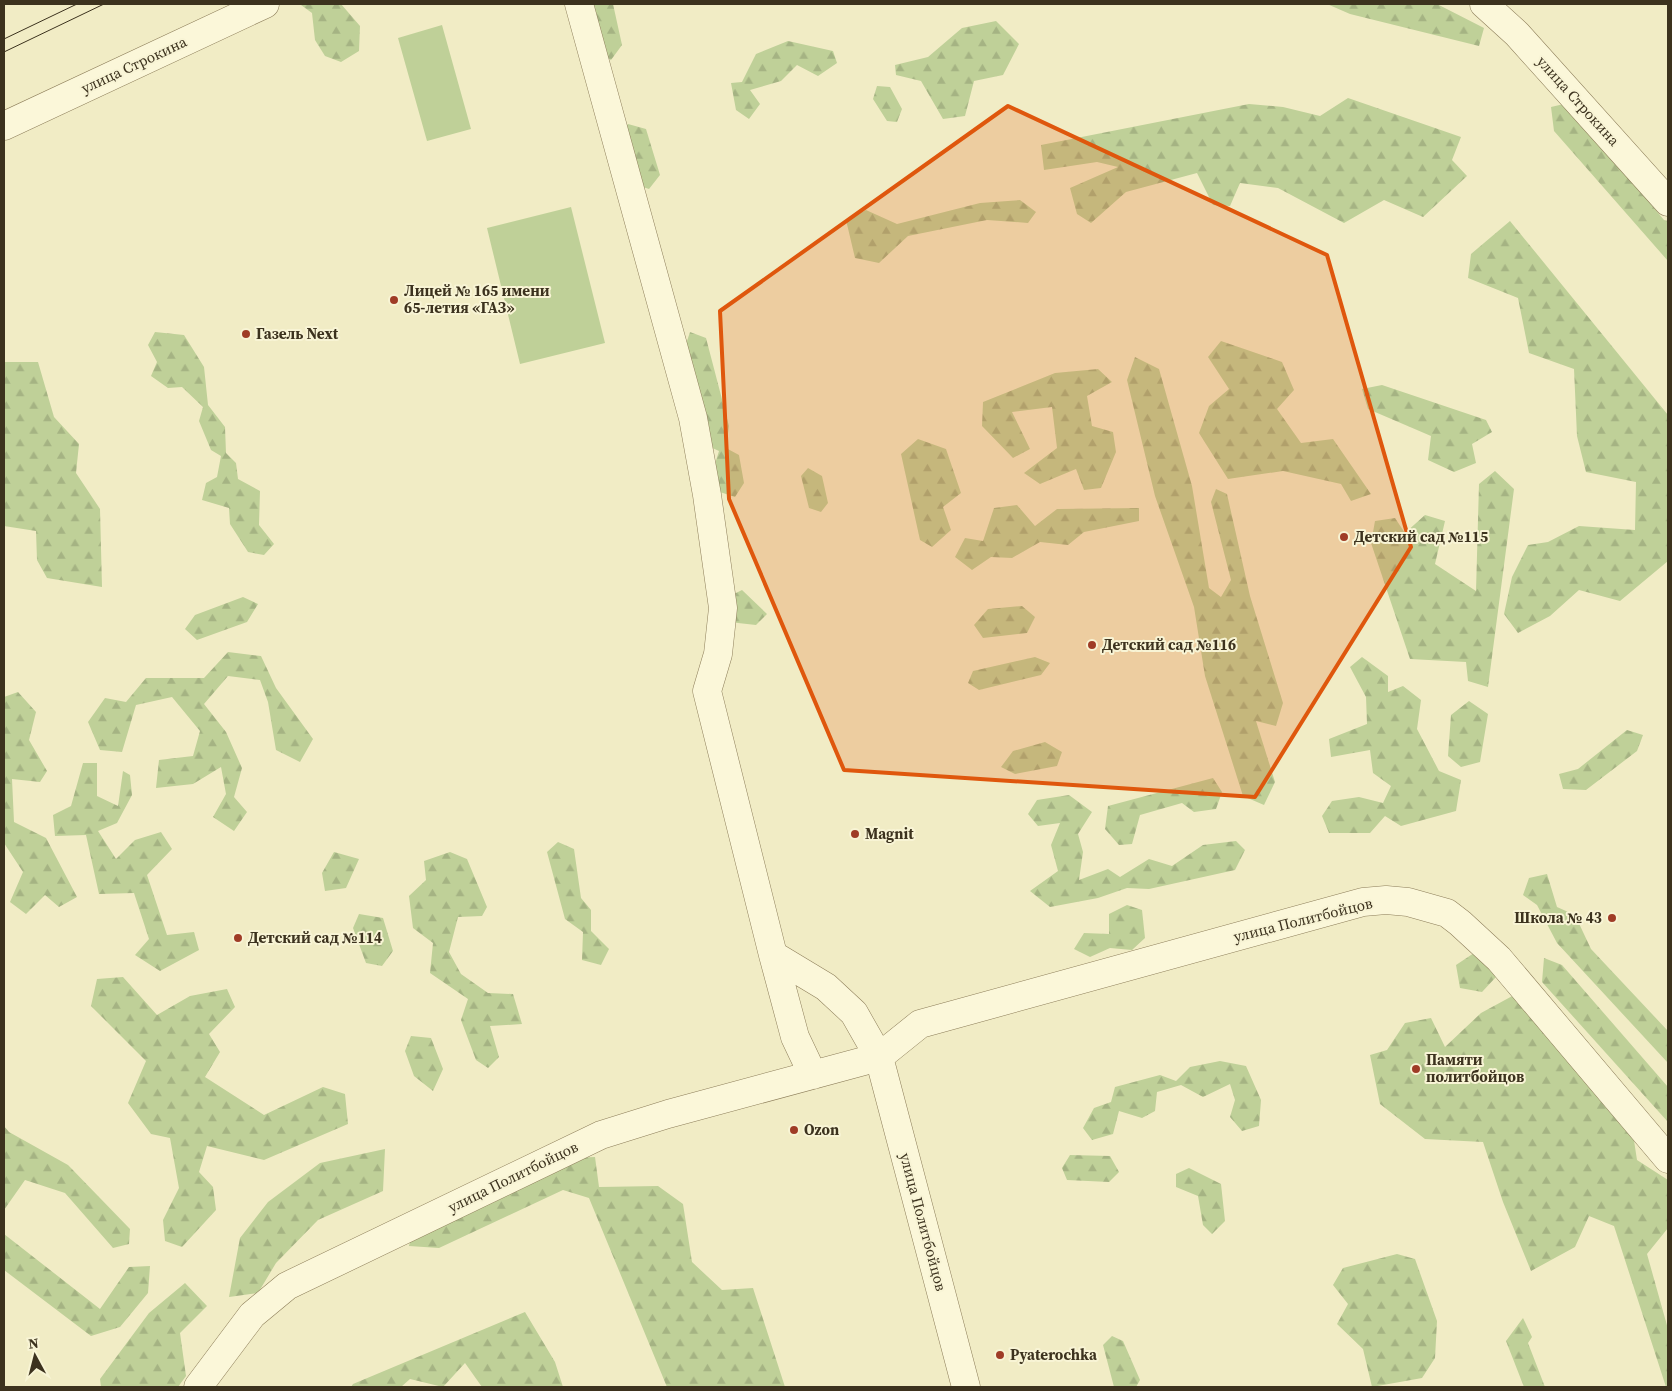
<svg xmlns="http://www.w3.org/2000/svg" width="1672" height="1391" font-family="'Source Serif 4',serif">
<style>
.forest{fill:url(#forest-firs)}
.garden{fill:#bfd098}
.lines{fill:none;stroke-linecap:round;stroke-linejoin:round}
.minor-casing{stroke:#8d7e5a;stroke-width:29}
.tertiary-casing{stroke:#8d7e5a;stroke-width:29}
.minor{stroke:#fbf7d9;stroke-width:28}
.tertiary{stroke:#fbf7d9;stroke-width:28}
.tram{stroke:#3c321e;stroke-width:1}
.marked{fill:#df570d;fill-opacity:0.2;stroke:#df570d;stroke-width:4;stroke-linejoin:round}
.poi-dot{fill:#9f3c26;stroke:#f8f4d5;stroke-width:2}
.labels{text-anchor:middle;stroke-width:4;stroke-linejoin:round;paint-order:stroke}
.street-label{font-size:15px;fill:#3c321e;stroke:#f8f4d5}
.poi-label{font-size:15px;font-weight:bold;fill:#3c321e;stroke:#f8f4d5;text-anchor:start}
</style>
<defs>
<pattern id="forest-firs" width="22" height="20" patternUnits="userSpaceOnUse" patternTransform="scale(1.25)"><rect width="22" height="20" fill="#bfd098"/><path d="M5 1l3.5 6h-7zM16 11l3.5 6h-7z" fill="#a5b383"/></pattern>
</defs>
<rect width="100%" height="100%" fill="#f1ecc5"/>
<path class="forest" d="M 303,4 L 341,4 L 360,26 L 359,51 L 341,62 L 325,56 L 315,40 L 312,13 L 301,5 Z
M 588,4 L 613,4 L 622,45 L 611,60 L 600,54 Z
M 1327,4 L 1437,4 L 1484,28 L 1479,46 L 1350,14 Z
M 996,21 L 1019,44 L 1003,75 L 974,81 L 965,116 L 943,119 L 921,81 L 896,75 L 895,65 L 928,57 L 962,28 Z
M 788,41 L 833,51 L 837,63 L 818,76 L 797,65 L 781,81 L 750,90 L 760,104 L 749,119 L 736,110 L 731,83 L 742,82 L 756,54 Z
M 877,86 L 890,87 L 902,109 L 897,122 L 887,121 L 873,99 Z
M 1348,98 L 1461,137 L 1452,160 L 1467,176 L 1423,217 L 1384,200 L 1344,223 L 1278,188 L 1240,183 L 1230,206 L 1213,205 L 1197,173 L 1126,192 L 1091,223 L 1077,214 L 1070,188 L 1118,167 L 1097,162 L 1044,170 L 1041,145 L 1249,104 L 1283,107 L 1320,116 Z
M 1568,103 L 1664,220 L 1668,221 L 1668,261 L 1554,131 L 1551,107 Z
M 628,124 L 646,129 L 660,175 L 649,189 L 634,184 L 619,137 Z
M 1020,200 L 1036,212 L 1028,223 L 987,220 L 908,236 L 879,263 L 855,258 L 846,220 L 866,210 L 897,224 L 980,203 Z
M 1510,221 L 1668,415 L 1668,561 L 1620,601 L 1579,590 L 1550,616 L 1518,633 L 1504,614 L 1512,577 L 1528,545 L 1548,542 L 1579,526 L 1635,530 L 1636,482 L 1586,472 L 1577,436 L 1574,369 L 1529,353 L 1518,298 L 1468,278 L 1471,254 Z
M 155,332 L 184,335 L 204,367 L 208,405 L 225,427 L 226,453 L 236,463 L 238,479 L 260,491 L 259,525 L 274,544 L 264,555 L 248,552 L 230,524 L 229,508 L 202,500 L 206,483 L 217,477 L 221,456 L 211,450 L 199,421 L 203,407 L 182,387 L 168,388 L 151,376 L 157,362 L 148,345 Z
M 690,332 L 706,338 L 729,426 L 726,448 L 739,455 L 744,483 L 735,497 L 720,492 L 714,467 L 719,451 L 708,446 L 683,353 Z
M 1221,341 L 1282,362 L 1294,390 L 1277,409 L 1301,443 L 1333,439 L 1371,494 L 1351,501 L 1341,484 L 1283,471 L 1228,479 L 1199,433 L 1209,406 L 1229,389 L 1208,357 Z
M 1135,357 L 1159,369 L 1192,486 L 1209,588 L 1221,597 L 1231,580 L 1211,502 L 1216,489 L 1227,494 L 1250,596 L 1283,703 L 1276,726 L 1256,721 L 1275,782 L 1264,805 L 1243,796 L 1205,676 L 1194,607 L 1155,496 L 1127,380 Z
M 4,362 L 38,362 L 54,417 L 79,444 L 76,473 L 100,509 L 102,587 L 47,578 L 37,560 L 36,531 L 4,526 Z
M 1098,369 L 1112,382 L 1087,396 L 1092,426 L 1113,432 L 1116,452 L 1101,488 L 1084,490 L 1076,469 L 1040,484 L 1024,473 L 1057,448 L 1052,407 L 1012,412 L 1030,449 L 1013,458 L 982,426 L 983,402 L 1055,373 Z
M 1382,385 L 1486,420 L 1492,432 L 1472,444 L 1476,463 L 1454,472 L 1428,460 L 1431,436 L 1368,409 L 1362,389 Z
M 918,439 L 946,449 L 961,493 L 943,507 L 951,530 L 932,547 L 920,540 L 901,454 Z
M 808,468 L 822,476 L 828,503 L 821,512 L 809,508 L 801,476 Z
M 1495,471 L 1514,489 L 1488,687 L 1468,681 L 1466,662 L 1410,659 L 1371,543 L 1375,521 L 1395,518 L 1405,533 L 1425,515 L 1445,521 L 1435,564 L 1476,591 L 1479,484 Z
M 1017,505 L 1035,526 L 1057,509 L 1139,508 L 1139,521 L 1084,532 L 1068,545 L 1040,542 L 1012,558 L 991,557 L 972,570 L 955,557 L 965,538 L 983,541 L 994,508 Z
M 742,590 L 767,614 L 756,625 L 729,622 L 724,599 Z
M 243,597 L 258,604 L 247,622 L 197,640 L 185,629 L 195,615 Z
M 1022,606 L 1035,617 L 1027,633 L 983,638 L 974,625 L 988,609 Z
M 228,652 L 261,656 L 276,688 L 313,739 L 300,762 L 276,750 L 268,702 L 260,680 L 228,676 L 204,704 L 226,732 L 242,768 L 234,797 L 247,812 L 234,831 L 213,817 L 226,794 L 221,767 L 193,784 L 156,788 L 159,760 L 193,756 L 200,731 L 172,697 L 136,705 L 122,752 L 100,750 L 88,722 L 105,698 L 126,702 L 146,678 L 204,678 Z
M 1035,657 L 1050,663 L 1041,675 L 979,690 L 968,683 L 973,671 Z
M 1362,657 L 1388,676 L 1388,692 L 1403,686 L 1421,700 L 1417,729 L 1439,771 L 1461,780 L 1456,811 L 1401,826 L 1385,816 L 1370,833 L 1329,833 L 1322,816 L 1332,801 L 1359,797 L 1383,803 L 1391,786 L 1373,773 L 1370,750 L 1331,757 L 1329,739 L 1367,724 L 1366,697 L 1350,667 Z
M 18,692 L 36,712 L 29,740 L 47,771 L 40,782 L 12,779 L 14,822 L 46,838 L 77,897 L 59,907 L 45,895 L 26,914 L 10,902 L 23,872 L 4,843 L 4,697 Z
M 1469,701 L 1488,714 L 1480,762 L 1461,767 L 1448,756 L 1451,715 Z
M 1627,730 L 1643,735 L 1637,751 L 1586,790 L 1563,789 L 1559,774 L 1578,769 Z
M 1045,742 L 1062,752 L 1057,766 L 1015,774 L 1001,767 L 1013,751 Z
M 83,763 L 97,763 L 97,796 L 118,806 L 123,771 L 130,775 L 132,795 L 117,823 L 98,831 L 116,859 L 135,840 L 161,832 L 172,849 L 147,875 L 167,935 L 194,932 L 199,950 L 160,971 L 135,955 L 149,939 L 134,893 L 99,894 L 86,835 L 55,836 L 53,815 L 71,806 Z
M 1213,778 L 1222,792 L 1216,809 L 1194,812 L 1182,803 L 1140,815 L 1132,844 L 1119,845 L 1105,829 L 1108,806 Z
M 1069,795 L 1092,812 L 1078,834 L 1083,852 L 1079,880 L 1108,869 L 1120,877 L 1149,859 L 1172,866 L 1203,845 L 1236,841 L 1245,850 L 1235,870 L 1149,889 L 1127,888 L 1098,898 L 1050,907 L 1030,891 L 1058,871 L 1051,845 L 1060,823 L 1038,826 L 1028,814 L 1037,800 Z
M 558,842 L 574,849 L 581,898 L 591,910 L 591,931 L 609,949 L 601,965 L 582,960 L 583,932 L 565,919 L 547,852 Z
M 334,852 L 359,859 L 346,888 L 325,891 L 322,873 Z
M 450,852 L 467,859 L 487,907 L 482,916 L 458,917 L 449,952 L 461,974 L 488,993 L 513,994 L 522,1024 L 490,1026 L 499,1057 L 488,1068 L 476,1060 L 461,1020 L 468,999 L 430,973 L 433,943 L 413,928 L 409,896 L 426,880 L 424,861 Z
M 1547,874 L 1557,907 L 1575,915 L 1591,949 L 1668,1031 L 1668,1063 L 1557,943 L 1537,905 L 1523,895 L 1529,878 Z
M 1127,905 L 1142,910 L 1145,938 L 1132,950 L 1110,948 L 1090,957 L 1074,949 L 1084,933 L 1109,934 L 1109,914 Z
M 359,914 L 383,918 L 393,951 L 382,966 L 366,963 L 353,928 Z
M 1474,953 L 1493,959 L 1496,977 L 1482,992 L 1460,988 L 1456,965 Z
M 1544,958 L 1562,965 L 1668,1087 L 1668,1122 L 1542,982 Z
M 123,977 L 157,1015 L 190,996 L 227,989 L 235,1007 L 209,1034 L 220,1052 L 205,1077 L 264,1115 L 323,1087 L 345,1094 L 348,1124 L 264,1160 L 207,1146 L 199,1172 L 213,1187 L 216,1210 L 182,1247 L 165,1241 L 163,1220 L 179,1188 L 170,1138 L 151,1134 L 128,1103 L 146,1061 L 91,1006 L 97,979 Z
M 1516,994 L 1629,1108 L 1637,1160 L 1668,1180 L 1668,1228 L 1647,1254 L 1668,1329 L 1668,1387 L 1666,1387 L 1614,1226 L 1589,1216 L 1575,1247 L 1531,1271 L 1503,1202 L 1483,1142 L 1425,1139 L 1380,1104 L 1370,1055 L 1387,1050 L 1405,1023 L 1431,1018 L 1445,1047 L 1481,1013 Z
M 411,1036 L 431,1038 L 443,1069 L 433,1091 L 414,1076 L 405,1051 Z
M 1220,1061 L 1246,1066 L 1261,1100 L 1259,1126 L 1242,1131 L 1230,1117 L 1235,1100 L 1230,1084 L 1203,1097 L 1181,1085 L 1157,1092 L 1155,1111 L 1142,1118 L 1119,1111 L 1113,1134 L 1092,1140 L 1083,1128 L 1094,1108 L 1111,1102 L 1115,1087 L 1160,1075 L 1176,1081 L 1190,1067 Z
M 4,1126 L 9,1132 L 68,1165 L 130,1229 L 129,1244 L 113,1248 L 65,1193 L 25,1180 L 4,1210 Z
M 385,1149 L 383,1191 L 318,1220 L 276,1263 L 258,1293 L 229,1297 L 240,1238 L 268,1202 L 320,1163 Z
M 1070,1155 L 1110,1156 L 1119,1172 L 1109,1182 L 1067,1180 L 1062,1168 Z
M 595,1157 L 599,1187 L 658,1186 L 683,1204 L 692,1262 L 722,1290 L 753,1288 L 785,1387 L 667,1387 L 589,1198 L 563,1190 L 439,1248 L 409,1246 L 417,1213 L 570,1158 Z
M 1189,1168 L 1221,1184 L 1225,1221 L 1212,1234 L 1203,1225 L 1198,1196 L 1176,1187 L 1176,1174 Z
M 4,1234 L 100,1309 L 129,1267 L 150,1266 L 148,1293 L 120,1327 L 91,1336 L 4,1270 Z
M 1397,1254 L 1415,1259 L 1437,1321 L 1435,1358 L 1422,1378 L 1372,1387 L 1363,1349 L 1337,1324 L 1348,1304 L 1333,1285 L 1343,1268 Z
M 185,1283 L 207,1306 L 180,1333 L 186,1376 L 178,1387 L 101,1387 L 100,1379 L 149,1313 Z
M 525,1312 L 555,1362 L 563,1387 L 482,1387 L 465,1363 L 443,1387 L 410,1379 L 401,1387 L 351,1387 L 353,1384 Z
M 1523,1318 L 1532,1337 L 1528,1343 L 1545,1387 L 1524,1387 L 1506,1341 Z
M 1112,1336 L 1123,1341 L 1140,1380 L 1136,1387 L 1114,1387 L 1103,1345 Z"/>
<path class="garden" d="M 442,25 L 471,129 L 427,141 L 398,38 Z
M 571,207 L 605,343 L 520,364 L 487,228 Z"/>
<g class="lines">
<defs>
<path id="minor" d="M 579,4 L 693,418 L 707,495 L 723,608 L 718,654 L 707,691 L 773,955 L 795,1037 L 813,1075
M 773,955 L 826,987 L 854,1013 L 879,1057 L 966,1387
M 198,1387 L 252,1315 L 287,1286 L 601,1135 L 668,1114 L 879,1057 L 920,1024 L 1363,902 L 1386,900 L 1408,902 L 1447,913 L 1460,923 L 1499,959 L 1668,1159"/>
<path id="tertiary" d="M 1484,4 L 1517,34 L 1668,202
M 4,126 L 265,4"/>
</defs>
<use href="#minor" class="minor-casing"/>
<use href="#tertiary" class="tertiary-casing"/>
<use href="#minor" class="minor"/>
<use href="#tertiary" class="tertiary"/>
<path class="tram" d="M 4,39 L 77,4
M 4,52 L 104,4"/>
</g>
<path class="marked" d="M 1008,106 L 1327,255 L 1411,547 L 1255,797 L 844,770 L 729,499 L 720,311 Z"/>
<g class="poi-dot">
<circle cx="394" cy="300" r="5"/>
<circle cx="246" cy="334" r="5"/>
<circle cx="1344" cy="537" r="5"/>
<circle cx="1092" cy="645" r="5"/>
<circle cx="855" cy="834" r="5"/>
<circle cx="1612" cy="918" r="5"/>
<circle cx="238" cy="938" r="5"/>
<circle cx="1416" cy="1069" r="5"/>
<circle cx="794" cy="1130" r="5"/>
<circle cx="1000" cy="1355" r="5"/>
</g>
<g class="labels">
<g class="street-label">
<text transform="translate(134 65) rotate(-25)" y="5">улица Строкина</text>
<text transform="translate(1578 101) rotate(48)" y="5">улица Строкина</text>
<text transform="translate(1303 920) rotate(-14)" y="5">улица Политбойцов</text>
<text transform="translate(513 1177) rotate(-26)" y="5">улица Политбойцов</text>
<text transform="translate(923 1222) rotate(75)" y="5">улица Политбойцов</text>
</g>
<g class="poi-label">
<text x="404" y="296">Лицей № 165 имени<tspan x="404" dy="17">65-летия «ГАЗ»</tspan></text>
<text x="256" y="339">Газель Next</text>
<text x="1354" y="542">Детский сад №115</text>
<text x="1102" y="650">Детский сад №116</text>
<text x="865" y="839">Magnit</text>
<text x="1602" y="923" text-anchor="end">Школа № 43</text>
<text x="248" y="943">Детский сад №114</text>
<text x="1426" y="1065">Памяти<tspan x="1426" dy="17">политбойцов</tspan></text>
<text x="804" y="1135">Ozon</text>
<text x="1010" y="1360">Pyaterochka</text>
</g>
</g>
<rect width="1672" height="1391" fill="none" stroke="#3c321e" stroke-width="10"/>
<g transform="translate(35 1356) rotate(353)" stroke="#f8f4d5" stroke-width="4" paint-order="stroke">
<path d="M0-4L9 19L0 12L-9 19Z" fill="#3c321e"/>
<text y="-8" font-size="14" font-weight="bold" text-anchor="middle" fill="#3c321e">N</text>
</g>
</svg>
